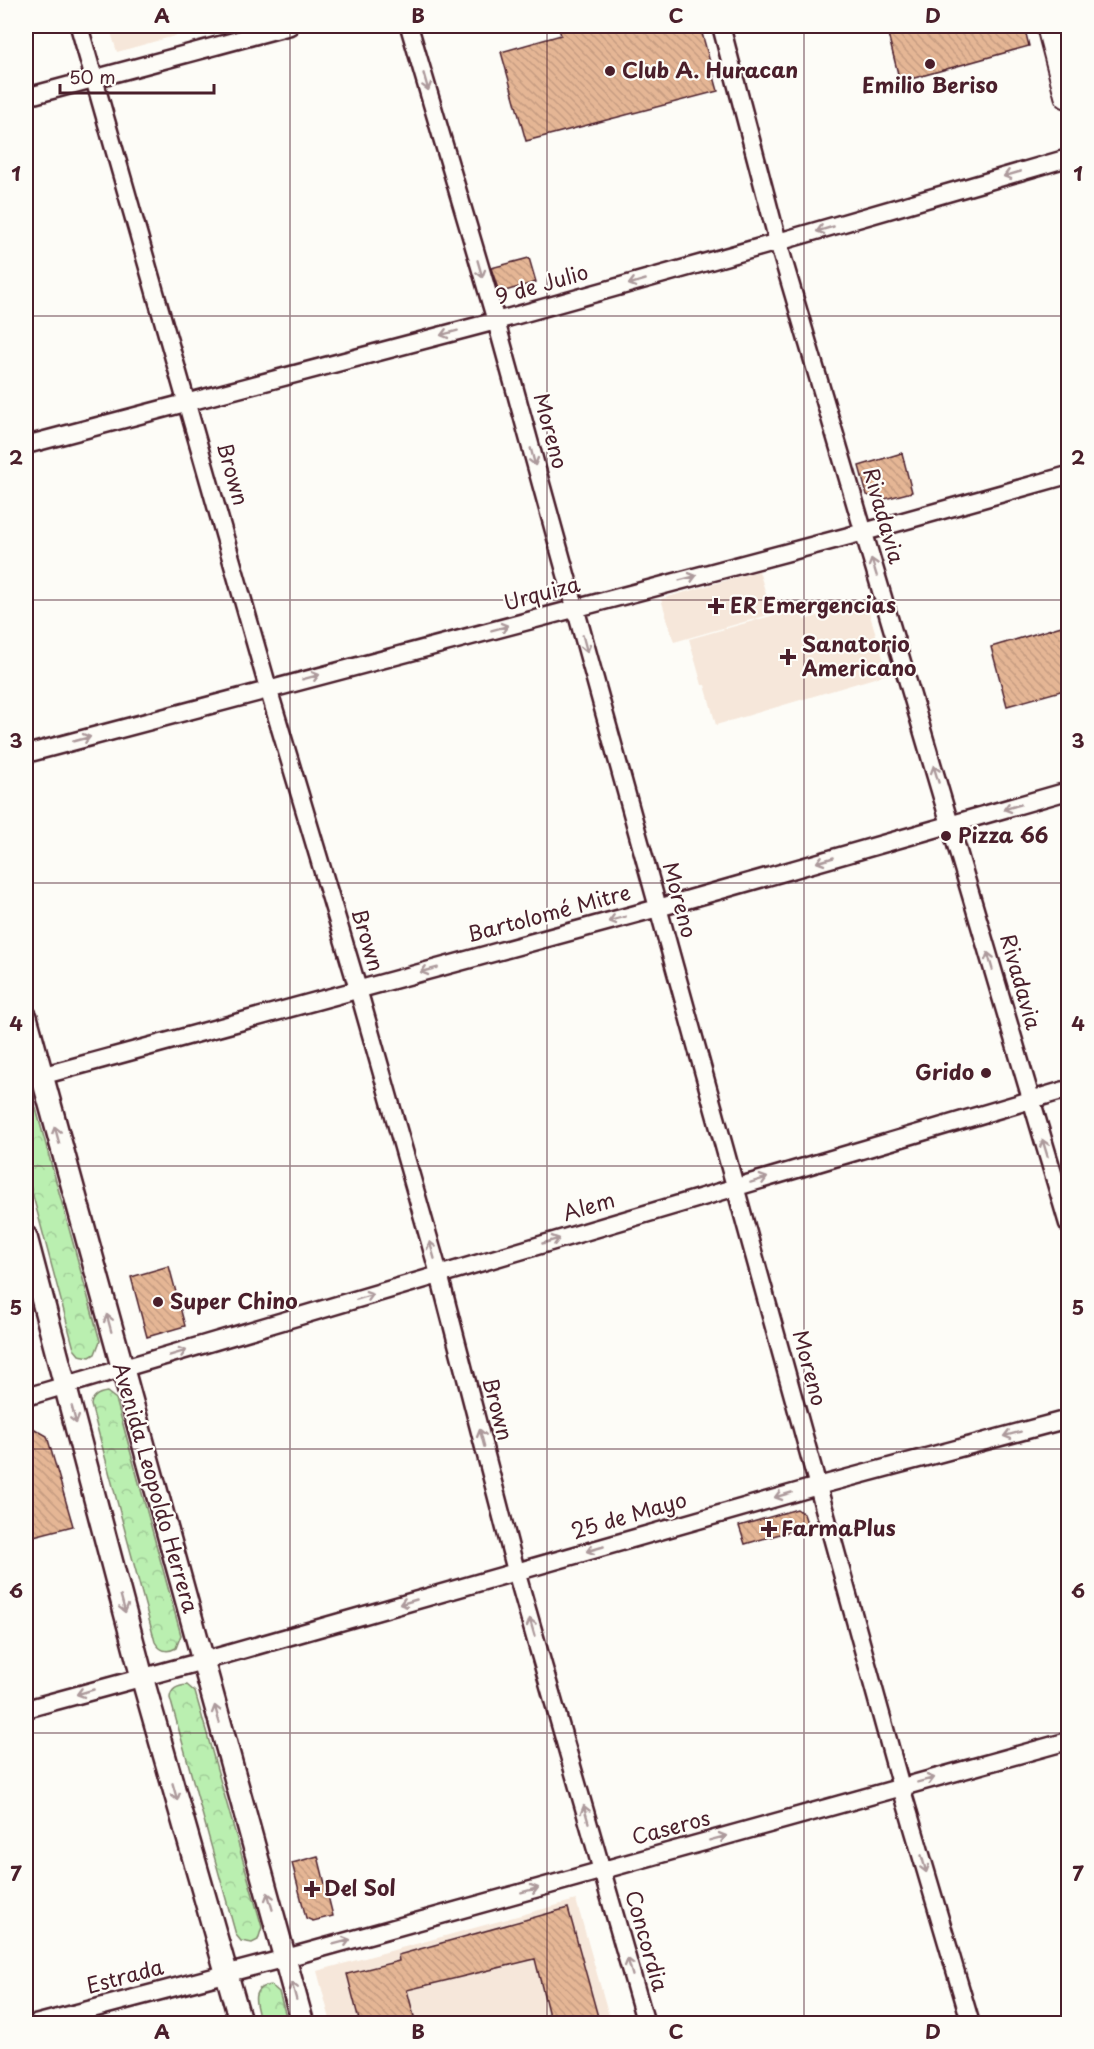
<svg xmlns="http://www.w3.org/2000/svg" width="1094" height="2049" font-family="'Playpen Sans',sans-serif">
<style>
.built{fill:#f6e7da}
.park{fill:url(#park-crowns);stroke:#82876e;stroke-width:1.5}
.building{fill:url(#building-back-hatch);stroke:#4a1f2b;stroke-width:1.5}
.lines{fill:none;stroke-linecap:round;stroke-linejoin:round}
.minor-casing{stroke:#4a1f2b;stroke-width:21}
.tertiary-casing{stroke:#4a1f2b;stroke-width:26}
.primary-casing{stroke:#4a1f2b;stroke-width:30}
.minor{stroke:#fdfcf7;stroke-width:16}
.tertiary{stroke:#fdfcf7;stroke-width:21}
.primary{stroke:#fdfcf7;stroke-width:26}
.oneway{stroke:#ac999b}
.grid{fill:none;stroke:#4a1f2b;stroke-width:1.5;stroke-opacity:0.55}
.poi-dot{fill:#4a1f2b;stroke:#fdfcf7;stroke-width:2}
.labels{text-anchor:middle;stroke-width:4.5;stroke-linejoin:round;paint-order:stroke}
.poi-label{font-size:21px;font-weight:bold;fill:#4a1f2b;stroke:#fdfcf7;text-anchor:start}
.street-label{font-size:21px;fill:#4a1f2b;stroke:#fdfcf7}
.neatline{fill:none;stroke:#4a1f2b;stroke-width:2}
.grid-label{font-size:20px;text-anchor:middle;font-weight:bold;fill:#4a1f2b}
</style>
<defs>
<pattern id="park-crowns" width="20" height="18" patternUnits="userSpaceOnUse" patternTransform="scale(1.5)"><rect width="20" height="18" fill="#baefb0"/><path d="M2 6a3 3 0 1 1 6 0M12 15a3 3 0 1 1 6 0" fill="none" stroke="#a1cc98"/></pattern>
<pattern id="building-back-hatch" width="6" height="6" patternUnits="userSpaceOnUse" patternTransform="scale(1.5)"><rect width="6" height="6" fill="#e5b695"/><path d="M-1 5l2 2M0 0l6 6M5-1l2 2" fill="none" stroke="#c69c81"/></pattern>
</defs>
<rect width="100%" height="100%" fill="#fdfcf7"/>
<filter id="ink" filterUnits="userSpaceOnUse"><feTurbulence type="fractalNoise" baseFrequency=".0167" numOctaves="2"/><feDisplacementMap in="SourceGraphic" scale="12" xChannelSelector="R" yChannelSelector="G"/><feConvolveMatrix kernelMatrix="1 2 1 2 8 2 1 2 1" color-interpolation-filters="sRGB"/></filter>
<g filter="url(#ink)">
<path class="built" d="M 109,26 L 210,26 L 117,52 Z
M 759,571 L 772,614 L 674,642 L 661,599 Z
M 866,602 L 888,674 L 716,725 L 705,685 L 702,685 L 689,639 L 800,608 L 804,620 Z
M 576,1900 L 611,2023 L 331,2023 L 317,1971 Z"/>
<path class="park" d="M 26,1099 L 35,1105 L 100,1341 L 95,1354 L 90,1357 L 79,1355 L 74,1349 L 26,1170 Z
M 107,1392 L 116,1399 L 181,1635 L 176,1648 C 167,1653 160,1651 155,1642 L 91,1405 C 92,1396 99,1393 107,1392 Z
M 187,1685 L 195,1692 L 262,1927 L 258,1940 L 252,1943 L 241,1941 L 236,1935 L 170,1698 C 171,1688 178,1686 187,1685 Z
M 271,1985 L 279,1992 L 288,2023 L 261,2023 C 257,2008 247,1987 271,1985 Z"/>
<path class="building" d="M 558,26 L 700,26 L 718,91 L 526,141 L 501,52 L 561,35 Z
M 903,26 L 1024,26 L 1029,46 L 900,82 L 887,30 Z
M 529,258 L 536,282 L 502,292 L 498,289 L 491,268 Z
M 902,453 L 912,492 L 881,500 L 867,495 L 859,466 Z
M 1068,624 L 1068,689 L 1007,706 L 991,647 Z
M 169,1266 L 185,1326 L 147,1337 L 131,1277 Z
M 26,1424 L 47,1436 L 73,1526 L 26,1538 Z
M 797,1509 L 804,1514 L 808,1526 L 745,1544 L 739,1526 Z
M 318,1856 L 333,1916 L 313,1921 L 306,1918 L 292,1863 Z
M 568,1908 L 600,2024 L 551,2024 L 535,1959 L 407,1990 L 416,2024 L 360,2024 L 347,1974 L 399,1961 L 398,1955 Z"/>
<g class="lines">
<defs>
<path id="minor" d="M 79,26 L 268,688 L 358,989 L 439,1274 L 516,1571 L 646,2024
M 409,26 L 496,321 L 901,1787 L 971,2024
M 721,26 L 778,242 L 1068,1224
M 26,97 L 290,26
M 26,445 L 496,321 L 778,242 L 1068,158
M 26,754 L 864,532 L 1068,475
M 26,1080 L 658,908 L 1068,791
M 26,1397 L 1068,1089
M 26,1709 L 203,1661 L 818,1486 L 1068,1419
M 35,2024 L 286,1958 L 1068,1741"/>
<path id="tertiary" d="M 26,1017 L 303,2024
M 26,1237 L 142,1677 L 241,2024"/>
<path id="primary" d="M 1050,26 L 1068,95"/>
</defs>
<use href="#minor" class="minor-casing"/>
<use href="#tertiary" class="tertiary-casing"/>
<use href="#primary" class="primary-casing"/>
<use href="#minor" class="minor"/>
<use href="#tertiary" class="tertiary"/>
<use href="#primary" class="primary"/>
</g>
<defs><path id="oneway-shaft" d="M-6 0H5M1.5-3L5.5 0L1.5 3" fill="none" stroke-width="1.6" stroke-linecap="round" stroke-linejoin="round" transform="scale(1.5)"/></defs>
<g class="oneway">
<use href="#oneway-shaft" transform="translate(426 82) rotate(74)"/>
<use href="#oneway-shaft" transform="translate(1012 174) rotate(164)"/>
<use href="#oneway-shaft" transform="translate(825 229) rotate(164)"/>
<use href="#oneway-shaft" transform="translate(480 269) rotate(74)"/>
<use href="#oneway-shaft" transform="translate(637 282) rotate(164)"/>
<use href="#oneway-shaft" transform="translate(449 333) rotate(165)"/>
<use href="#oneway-shaft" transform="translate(533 457) rotate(75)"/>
<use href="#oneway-shaft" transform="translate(874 567) rotate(-107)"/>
<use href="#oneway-shaft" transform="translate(688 578) rotate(-15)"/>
<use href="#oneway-shaft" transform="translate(500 628) rotate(-15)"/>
<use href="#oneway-shaft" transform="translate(585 644) rotate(75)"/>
<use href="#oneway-shaft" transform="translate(311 677) rotate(-15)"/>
<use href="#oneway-shaft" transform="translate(82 739) rotate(-15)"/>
<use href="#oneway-shaft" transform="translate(936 774) rotate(-107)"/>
<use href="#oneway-shaft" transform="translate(1012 807) rotate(164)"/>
<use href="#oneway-shaft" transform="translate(825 860) rotate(164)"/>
<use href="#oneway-shaft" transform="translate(617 919) rotate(165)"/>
<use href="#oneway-shaft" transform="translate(990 961) rotate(-106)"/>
<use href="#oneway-shaft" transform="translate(429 970) rotate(165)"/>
<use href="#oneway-shaft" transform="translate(57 1135) rotate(-105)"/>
<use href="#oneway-shaft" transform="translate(1045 1148) rotate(-107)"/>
<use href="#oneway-shaft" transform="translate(759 1180) rotate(-17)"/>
<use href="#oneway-shaft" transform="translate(551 1241) rotate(-16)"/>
<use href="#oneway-shaft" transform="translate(432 1250) rotate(-106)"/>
<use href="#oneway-shaft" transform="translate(365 1297) rotate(-17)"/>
<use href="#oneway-shaft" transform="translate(109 1323) rotate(-105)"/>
<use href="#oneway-shaft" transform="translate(178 1353) rotate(-17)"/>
<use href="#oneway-shaft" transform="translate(74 1415) rotate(75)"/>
<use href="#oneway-shaft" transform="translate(1012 1434) rotate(165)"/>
<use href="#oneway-shaft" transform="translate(482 1438) rotate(-105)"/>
<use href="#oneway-shaft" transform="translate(783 1495) rotate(164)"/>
<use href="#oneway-shaft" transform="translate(595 1549) rotate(164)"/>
<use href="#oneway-shaft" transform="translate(408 1602) rotate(164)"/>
<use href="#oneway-shaft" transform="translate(123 1604) rotate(75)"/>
<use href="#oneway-shaft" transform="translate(532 1627) rotate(-106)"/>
<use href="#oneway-shaft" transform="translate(85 1692) rotate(164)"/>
<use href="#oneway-shaft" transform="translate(217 1714) rotate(-106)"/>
<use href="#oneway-shaft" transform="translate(926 1780) rotate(-15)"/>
<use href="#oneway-shaft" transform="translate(175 1792) rotate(74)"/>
<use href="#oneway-shaft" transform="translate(586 1814) rotate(-106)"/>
<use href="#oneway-shaft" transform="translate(718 1838) rotate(-15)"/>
<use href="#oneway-shaft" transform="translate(924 1864) rotate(74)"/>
<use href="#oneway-shaft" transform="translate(530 1890) rotate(-15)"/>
<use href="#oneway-shaft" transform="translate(270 1901) rotate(-106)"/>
<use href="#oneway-shaft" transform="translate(342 1942) rotate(-15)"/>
<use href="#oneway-shaft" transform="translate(630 1967) rotate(-106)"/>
<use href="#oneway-shaft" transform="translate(294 1991) rotate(-105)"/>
</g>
</g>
<path class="grid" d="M 290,26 L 290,2024M 547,26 L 547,2024M 804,26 L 804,2024M 26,316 L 1068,316M 26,600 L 1068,600M 26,883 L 1068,883M 26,1166 L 1068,1166M 26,1449 L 1068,1449M 26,1733 L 1068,1733"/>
<g class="poi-dot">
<circle cx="930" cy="64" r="6"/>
<circle cx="610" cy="71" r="6"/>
<path d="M713 597h6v6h6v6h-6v6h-6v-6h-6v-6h6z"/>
<path d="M785 648h6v6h6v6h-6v6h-6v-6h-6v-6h6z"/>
<circle cx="946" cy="836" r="6"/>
<circle cx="986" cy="1073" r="6"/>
<circle cx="158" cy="1302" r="6"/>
<path d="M766 1520h6v6h6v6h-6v6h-6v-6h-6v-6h6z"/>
<path d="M309 1880h6v6h6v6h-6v6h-6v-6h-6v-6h6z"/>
</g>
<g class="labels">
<g class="poi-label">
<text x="622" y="78">Club A. Huracan</text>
<text x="930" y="93" text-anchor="middle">Emilio Beriso</text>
<text x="730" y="613">ER Emergencias</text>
<text x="802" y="652">Sanatorio<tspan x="802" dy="24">Americano</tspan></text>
<text x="958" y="843">Pizza 66</text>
<text x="974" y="1080" text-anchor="end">Grido</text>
<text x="170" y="1309">Super Chino</text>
<text x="781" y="1536">FarmaPlus</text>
<text x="324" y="1896">Del Sol</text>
</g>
<g class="street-label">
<text transform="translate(542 285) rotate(-16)" y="7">9 de Julio</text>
<text transform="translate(550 431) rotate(75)" y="7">Moreno</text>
<text transform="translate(232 474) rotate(74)" y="7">Brown</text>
<text transform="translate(883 516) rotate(74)" y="7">Rivadavia</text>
<text transform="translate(542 594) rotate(-15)" y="7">Urquiza</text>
<text transform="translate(679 900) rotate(75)" y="7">Moreno</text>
<text transform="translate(549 914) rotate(-15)" y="7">Bartolomé Mitre</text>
<text transform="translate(367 940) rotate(73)" y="7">Brown</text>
<text transform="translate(1020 982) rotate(74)" y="7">Rivadavia</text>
<text transform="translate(589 1207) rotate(-16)" y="7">Alem</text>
<text transform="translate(809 1368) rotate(75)" y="7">Moreno</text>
<text transform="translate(497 1409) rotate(75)" y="7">Brown</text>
<text transform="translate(155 1488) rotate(74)" y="7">Avenida Leopoldo Herrera</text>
<text transform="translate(629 1516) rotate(-16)" y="7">25 de Mayo</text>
<text transform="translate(671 1828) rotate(-15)" y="7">Caseros</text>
<text transform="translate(646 1941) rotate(74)" y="7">Concordia</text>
<text transform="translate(125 1977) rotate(-15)" y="7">Estrada</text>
</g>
</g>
<rect width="1094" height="2049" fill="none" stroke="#fdfcf7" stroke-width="66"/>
<path d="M60 84v9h154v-9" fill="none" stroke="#4a1f2b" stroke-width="3"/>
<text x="69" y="84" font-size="18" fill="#4a1f2b" stroke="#fdfcf7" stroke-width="4.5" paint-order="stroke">50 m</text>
<rect x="33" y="33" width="1028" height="1983" class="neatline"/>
<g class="grid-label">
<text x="162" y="23">A</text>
<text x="418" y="23">B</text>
<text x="676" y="23">C</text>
<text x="933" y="23">D</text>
<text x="16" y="181">1</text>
<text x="1078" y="181">1</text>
<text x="16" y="465">2</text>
<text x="1078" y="465">2</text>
<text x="16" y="748">3</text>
<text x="1078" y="748">3</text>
<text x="16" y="1031">4</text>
<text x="1078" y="1031">4</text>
<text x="16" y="1315">5</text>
<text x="1078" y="1315">5</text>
<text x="16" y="1598">6</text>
<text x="1078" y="1598">6</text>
<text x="16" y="1881">7</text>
<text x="1078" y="1881">7</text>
<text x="162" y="2039">A</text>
<text x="418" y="2039">B</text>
<text x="676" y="2039">C</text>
<text x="933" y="2039">D</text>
</g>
</svg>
